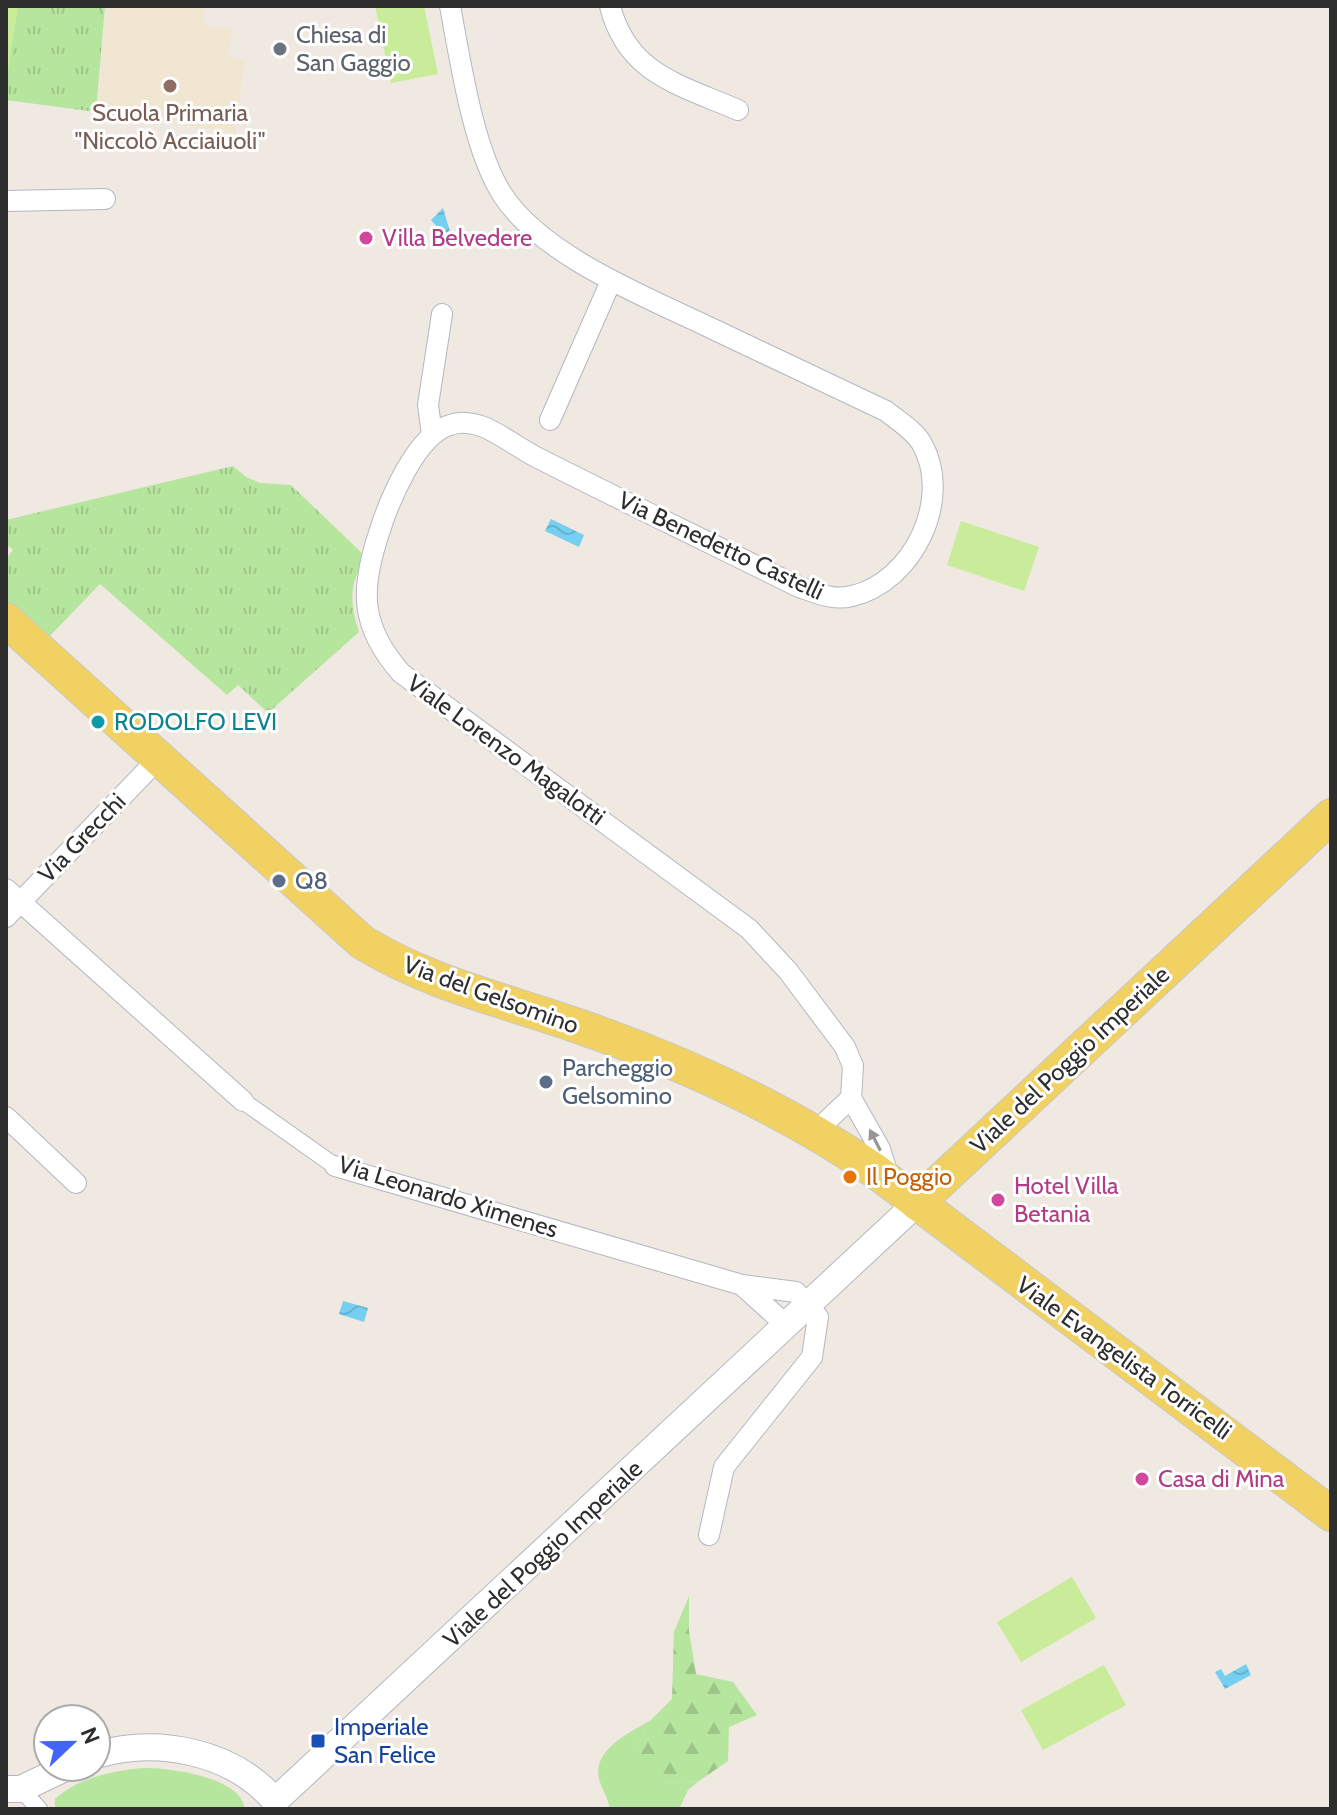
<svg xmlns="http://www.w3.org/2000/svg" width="1337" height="1815" font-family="Cabin,sans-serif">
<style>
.education{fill:#f0e6d1}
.grass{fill:#b6e59e}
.forest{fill:url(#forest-firs)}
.park{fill:url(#park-tufts)}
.pitch{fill:#c9ec9a}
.water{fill:url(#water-waves)}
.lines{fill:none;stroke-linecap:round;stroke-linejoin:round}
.pedestrian-casing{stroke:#b4b7c1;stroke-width:18}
.minor-casing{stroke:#b4b7c1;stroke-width:22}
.tertiary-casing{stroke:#b4b7c1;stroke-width:28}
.primary-casing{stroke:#c9c9c9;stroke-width:36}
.pedestrian{stroke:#fff;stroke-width:16}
.minor{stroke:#fff;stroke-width:20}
.tertiary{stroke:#fff;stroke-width:26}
.primary{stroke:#f2d163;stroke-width:34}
.oneway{fill:#969696}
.worship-dot{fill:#6b7280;stroke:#fff;stroke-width:3}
.education-dot{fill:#8d6e63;stroke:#fff;stroke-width:3}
.hotel-dot{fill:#d1479c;stroke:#fff;stroke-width:3}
.culture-dot{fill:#0f9aa8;stroke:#fff;stroke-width:3}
.service-dot{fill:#5c6f8a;stroke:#fff;stroke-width:3}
.food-dot{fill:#e8710a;stroke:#fff;stroke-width:3}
.transit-dot{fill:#1a4fb4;stroke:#fff;stroke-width:3}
.labels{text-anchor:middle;stroke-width:6;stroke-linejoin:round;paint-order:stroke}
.worship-label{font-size:24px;fill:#5b616d;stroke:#fff;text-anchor:start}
.education-label{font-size:24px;fill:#785e54;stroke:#fff}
.hotel-label{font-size:24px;fill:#b23c85;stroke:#fff;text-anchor:start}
.street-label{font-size:24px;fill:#2e2e2e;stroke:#fff}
.culture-label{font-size:24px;fill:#0d838f;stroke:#fff;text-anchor:start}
.service-label{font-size:24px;fill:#4e5e75;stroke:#fff;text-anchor:start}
.food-label{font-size:24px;fill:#c56008;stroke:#fff;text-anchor:start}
.transit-label{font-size:24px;fill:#164399;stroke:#fff;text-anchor:start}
</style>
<defs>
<pattern id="forest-firs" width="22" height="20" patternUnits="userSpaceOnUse" patternTransform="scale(2)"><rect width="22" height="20" fill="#b6e59e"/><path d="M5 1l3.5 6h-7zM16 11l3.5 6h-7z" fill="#9dc588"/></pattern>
<pattern id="park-tufts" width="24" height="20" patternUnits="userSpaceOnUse" patternTransform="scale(2)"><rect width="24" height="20" fill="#b6e59e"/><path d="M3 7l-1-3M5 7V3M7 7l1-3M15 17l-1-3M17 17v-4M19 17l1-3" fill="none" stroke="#9dc588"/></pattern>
<pattern id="water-waves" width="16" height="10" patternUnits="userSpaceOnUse" patternTransform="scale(2)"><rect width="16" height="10" fill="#75cff0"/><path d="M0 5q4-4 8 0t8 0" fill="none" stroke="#66b2ce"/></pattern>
</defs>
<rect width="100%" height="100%" fill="#efe9e1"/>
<path class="education" d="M 106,6 L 205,6 L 204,26 L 232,29 L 228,57 L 245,60 L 235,133 L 97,112 Z"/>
<path class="grass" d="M 651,1720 L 636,1748 L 665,1783 L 699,1781 L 688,1790 L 679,1809 L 610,1809 C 608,1798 602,1789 599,1779 C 592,1749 631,1732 651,1720 Z
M 145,1768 C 171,1768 241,1777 245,1809 L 55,1809 L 55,1799 C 78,1778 114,1770 145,1768 Z"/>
<path class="forest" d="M 689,1596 L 689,1631 L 696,1674 L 733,1682 L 757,1715 L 729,1727 L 728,1761 L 699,1781 L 665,1783 L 650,1771 L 636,1748 L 651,1720 L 672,1699 L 674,1632 Z"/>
<path class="park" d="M 6,6 L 105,6 L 96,112 L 6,100 Z
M 233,466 L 246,477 L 260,483 L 291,485 L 367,558 C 348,582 350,604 359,632 L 268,713 L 238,685 L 227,695 L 100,584 L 48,638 L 6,601 L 6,559 L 13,550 L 6,544 L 6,520 Z"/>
<path class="pitch" d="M 6,6 L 18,6 L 6,85 Z
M 375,6 L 424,6 L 438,74 L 391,83 Z
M 961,521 L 1039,547 L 1024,591 L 947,565 Z
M 1072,1577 L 1096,1618 L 1021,1662 L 997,1622 Z
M 1104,1665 L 1126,1705 L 1043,1750 L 1021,1710 Z"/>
<path class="water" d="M 443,208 L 452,238 L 450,241 L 431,220 Z
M 551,519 L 584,535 L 579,547 L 545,531 Z
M 343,1301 L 368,1308 L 364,1322 L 339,1314 Z
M 1246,1664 L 1251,1675 L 1225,1689 L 1215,1672 L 1221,1669 L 1225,1676 Z"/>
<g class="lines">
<defs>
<path id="pedestrian" d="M 243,1101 L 335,1166
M 21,1789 L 39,1809"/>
<path id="minor" d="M 450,6 C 460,59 473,149 502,194 C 541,256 649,298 715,330 C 772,357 829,384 886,411 C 897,420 915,431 922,444 C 953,499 913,582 852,596 C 833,601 817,593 799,587 C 712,544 625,502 538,458 C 520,449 504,436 486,428 C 475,423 461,421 450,425 C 416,435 389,501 379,533 C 360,590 360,626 401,673 L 749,929 L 788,971 L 845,1047 L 853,1066 L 851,1098 L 880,1149 L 890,1181
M 610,6 C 627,74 680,85 738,110
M 6,201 L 105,199
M 550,420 L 611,281
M 432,435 L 428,405 L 442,314
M 6,889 L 243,1101
M 6,917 L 158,759
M 6,1117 L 76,1183
M 815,1132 L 851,1098
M 335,1166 L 742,1285 L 796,1292 L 818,1317 L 812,1357 L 724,1467 L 709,1535
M 742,1285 L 787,1326"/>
<path id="tertiary" d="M 96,1755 C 158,1737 232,1751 275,1801 L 917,1203
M 6,1789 L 21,1789 L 67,1767"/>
<path id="primary" d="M 6,620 L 362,942 C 430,984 504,1000 578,1026 C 682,1062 783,1108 874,1170 L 1331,1514
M 917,1203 L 1331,816"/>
</defs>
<use href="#pedestrian" class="pedestrian-casing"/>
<use href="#minor" class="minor-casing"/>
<use href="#tertiary" class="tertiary-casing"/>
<use href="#primary" class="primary-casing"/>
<use href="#pedestrian" class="pedestrian"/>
<use href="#minor" class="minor"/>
<use href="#tertiary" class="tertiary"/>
<use href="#primary" class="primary"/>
</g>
<defs><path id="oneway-solid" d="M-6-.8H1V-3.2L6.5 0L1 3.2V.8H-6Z" transform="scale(2)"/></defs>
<use class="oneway" href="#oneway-solid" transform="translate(875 1140) rotate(-117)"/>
<circle class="worship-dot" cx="280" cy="49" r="8"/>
<circle class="education-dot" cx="170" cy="86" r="8"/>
<g class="hotel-dot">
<circle cx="366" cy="238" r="8"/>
<circle cx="998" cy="1200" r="8"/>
<circle cx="1142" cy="1479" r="8"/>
</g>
<circle class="culture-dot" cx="98" cy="722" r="8"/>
<g class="service-dot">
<circle cx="279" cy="881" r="8"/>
<circle cx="546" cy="1082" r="8"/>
</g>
<circle class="food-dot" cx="850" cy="1177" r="8"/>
<rect class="transit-dot" x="310" y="1733" width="16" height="16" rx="4"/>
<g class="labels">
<g class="worship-label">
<text x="296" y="43">Chiesa di<tspan x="296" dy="28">San Gaggio</tspan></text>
</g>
<g class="education-label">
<text x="170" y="121">Scuola Primaria<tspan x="170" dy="28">"Niccolò Acciaiuoli"</tspan></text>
</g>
<g class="hotel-label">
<text x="382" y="246">Villa Belvedere</text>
<text x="1014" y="1194">Hotel Villa<tspan x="1014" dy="28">Betania</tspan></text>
<text x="1158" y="1487">Casa di Mina</text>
</g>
<g class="street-label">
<text transform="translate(721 546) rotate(25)" y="8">Via Benedetto Castelli</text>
<text transform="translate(506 750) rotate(36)" y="8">Viale Lorenzo Magalotti</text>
<text transform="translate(82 838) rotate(-46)" y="8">Via Grecchi</text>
<text transform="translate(491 995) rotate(20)" y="8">Via del Gelsomino</text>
<text transform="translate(1070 1060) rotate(-43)" y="8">Viale del Poggio Imperiale</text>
<text transform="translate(448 1197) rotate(17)" y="8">Via Leonardo Ximenes</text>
<text transform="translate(1124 1358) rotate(36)" y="8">Viale Evangelista Torricelli</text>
<text transform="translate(543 1554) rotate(-43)" y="8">Viale del Poggio Imperiale</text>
</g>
<g class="culture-label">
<text x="114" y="730">RODOLFO LEVI</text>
</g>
<g class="service-label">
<text x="295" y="889">Q8</text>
<text x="562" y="1076">Parcheggio<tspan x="562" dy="28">Gelsomino</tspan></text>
</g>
<g class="food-label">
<text x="866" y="1185">Il Poggio</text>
</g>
<g class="transit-label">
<text x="334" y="1735">Imperiale<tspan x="334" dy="28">San Felice</tspan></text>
</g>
</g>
<rect width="1337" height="1815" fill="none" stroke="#2e2e2e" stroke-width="16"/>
<g transform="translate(72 1743) rotate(68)"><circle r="38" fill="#ffffff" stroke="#ababab" stroke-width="2"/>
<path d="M0-6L14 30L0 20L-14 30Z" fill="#4264fb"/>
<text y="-12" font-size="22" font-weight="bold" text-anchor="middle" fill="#2e2e2e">N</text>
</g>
</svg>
